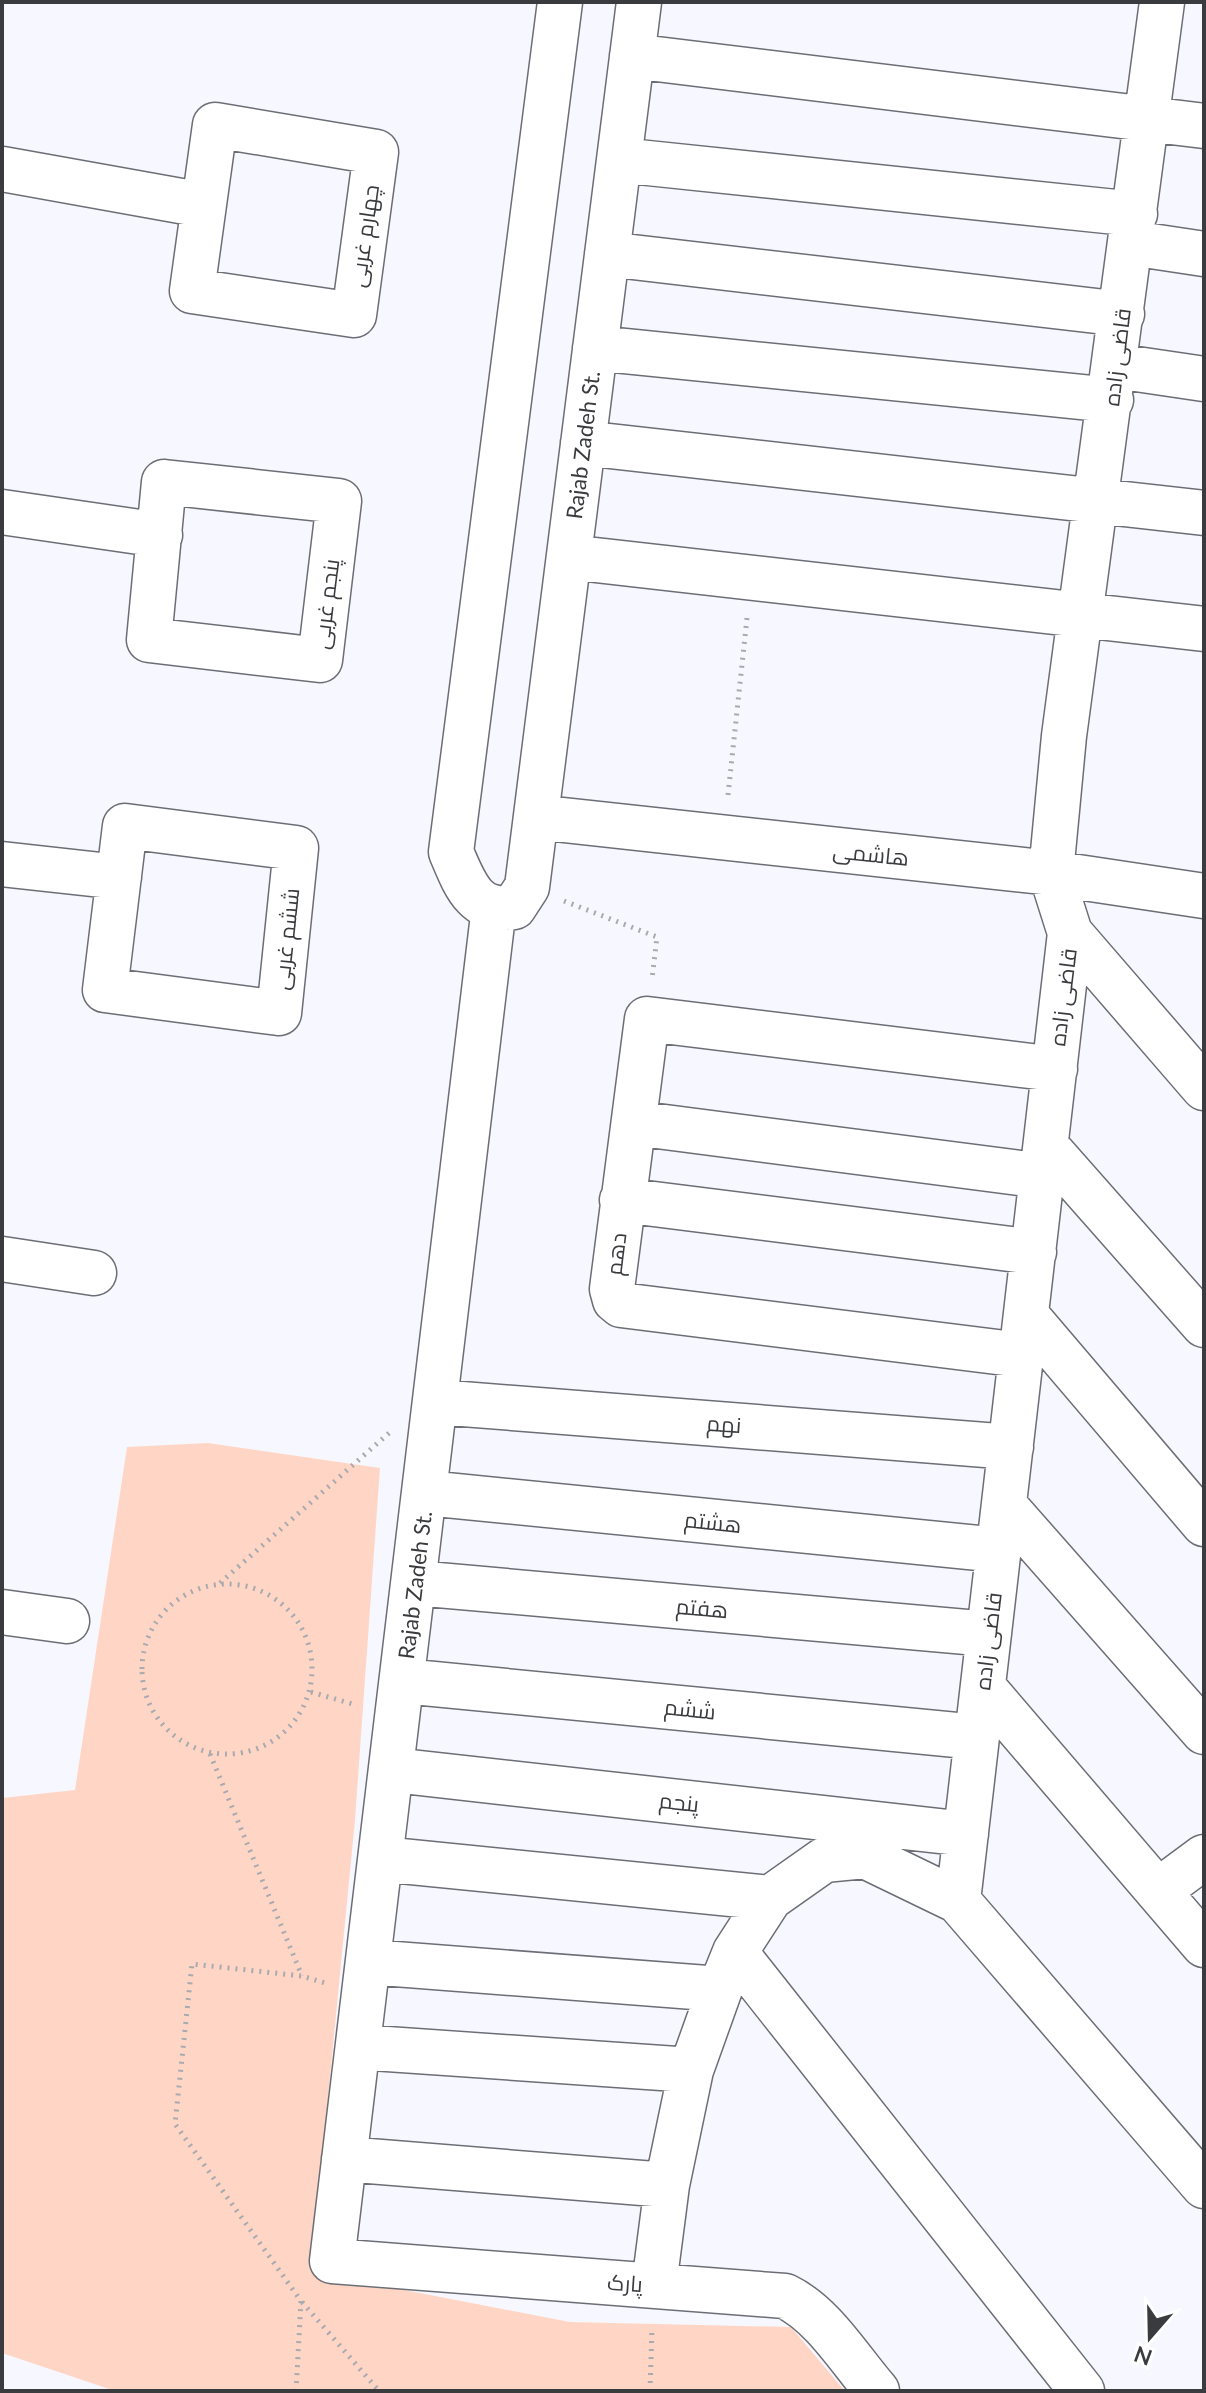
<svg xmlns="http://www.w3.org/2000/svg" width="1206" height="2393" font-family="Lato,Cairo,sans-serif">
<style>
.green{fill:#ffd6c5}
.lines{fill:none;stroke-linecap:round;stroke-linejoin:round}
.minor-casing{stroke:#6c6e75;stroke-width:47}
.path{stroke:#a9aaaf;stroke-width:5;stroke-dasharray:2 6;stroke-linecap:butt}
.minor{stroke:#fff;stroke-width:44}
.labels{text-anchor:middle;stroke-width:6;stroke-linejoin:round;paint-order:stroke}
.street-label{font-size:22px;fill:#3a3b3e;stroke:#fff}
</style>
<rect width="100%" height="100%" fill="#f7f8ff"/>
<path class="green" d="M 208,1443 L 380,1468 L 355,1820 L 311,2272 L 570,2322 L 791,2327 L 845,2391 L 115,2391 L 2,2353 L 2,1798 L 75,1790 L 127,1447 Z"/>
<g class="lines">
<defs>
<path id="minor" d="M 560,2 L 451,852 C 464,882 474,915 514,907 L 527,887 L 639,2
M 632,56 L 1204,126
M 215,125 L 376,152 L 354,315 L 192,291 Z
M 619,160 L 1135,214
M 2,169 L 203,205
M 1131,243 L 1204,254
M 607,254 L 1122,314
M 595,348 L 1111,400
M 1116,366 L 1204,379
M 583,443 L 1204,513
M 164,482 L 339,501 L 320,660 L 149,640 Z
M 2,512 L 160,535
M 569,557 L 1204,629
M 536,817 L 1051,873 L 1204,896
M 125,826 L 296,848 L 279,1013 L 105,990 Z
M 2,864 L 119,877
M 494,907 L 332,2261 L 785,2296 C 823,2314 850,2360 877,2391
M 1070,933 L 1204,1088
M 634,1123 L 1043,1176
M 1046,1146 L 1204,1325
M 622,1200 L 1034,1252
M 2,1259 L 94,1273
M 1026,1315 L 1204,1524
M 1021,1355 L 621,1305 L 615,1300 L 612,1289 L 647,1019 L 1055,1069
M 437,1402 L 1011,1447
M 426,1493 L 999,1550
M 1004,1505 L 1204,1732
M 415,1583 L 989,1634
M 2,1612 L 67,1621
M 403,1681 L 977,1737
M 983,1687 L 1204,1945
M 393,1770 L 966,1834
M 381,1859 L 770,1898
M 1158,1891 L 1204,1857
M 958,1901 L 1070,933 L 1051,873 L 1064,736 L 1162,2
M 735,1952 L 1082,2391
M 369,1962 L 720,1989
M 358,2047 L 691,2070
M 344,2159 L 667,2185
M 654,2285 L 667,2185 L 691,2070 L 720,1989 L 735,1952 L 770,1898 L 824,1860 L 865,1856 L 958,1901 L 1204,2186"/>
</defs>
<use href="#minor" class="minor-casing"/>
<path class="path" d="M 728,795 L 747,618
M 564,901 L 657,937 L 652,979
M 220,1583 L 389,1433
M142 1669a85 85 0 1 1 170 0a85 85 0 1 1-170 0Z
M 311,1692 L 356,1705
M 210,1754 L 302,1976
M 302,2302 L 379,2391
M 296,2391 L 301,2301 L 175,2124 L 192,1964 L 302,1976 L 325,1983
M 650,2391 L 652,2328"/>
<use href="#minor" class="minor"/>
</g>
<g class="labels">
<g class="street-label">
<text transform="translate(364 236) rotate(-82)" y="8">چهارم غربی</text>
<text transform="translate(1117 357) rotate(-83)" y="8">قاضی زاده</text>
<text transform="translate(583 445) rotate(-83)" y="8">Rajab Zadeh St.</text>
<text transform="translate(326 604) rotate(-83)" y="8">پنجم غربی</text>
<text transform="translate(871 854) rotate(6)" y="8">هاشمی</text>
<text transform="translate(286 939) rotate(-84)" y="8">ششم غربی</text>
<text transform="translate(1063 997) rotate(-83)" y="8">قاضی زاده</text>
<text transform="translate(616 1254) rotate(-83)" y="8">دهم</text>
<text transform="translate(724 1424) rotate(4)" y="8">نهم</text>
<text transform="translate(713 1522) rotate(6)" y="8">هشتم</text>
<text transform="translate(415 1585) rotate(-83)" y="8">Rajab Zadeh St.</text>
<text transform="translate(702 1608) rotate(5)" y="8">هفتم</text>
<text transform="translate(988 1641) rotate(-83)" y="8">قاضی زاده</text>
<text transform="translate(690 1709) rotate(6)" y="8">ششم</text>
<text transform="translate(679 1802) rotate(6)" y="8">پنجم</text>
<text transform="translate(625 2283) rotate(4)" y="8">پارک</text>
</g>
</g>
<rect width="1206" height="2393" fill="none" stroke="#3a3b3e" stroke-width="8"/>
<g transform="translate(1150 2337) rotate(200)" stroke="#ffffff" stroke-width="6" paint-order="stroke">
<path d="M0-6L14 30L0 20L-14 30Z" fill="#3a3b3e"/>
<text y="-12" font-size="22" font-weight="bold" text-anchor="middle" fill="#3a3b3e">N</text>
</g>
</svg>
